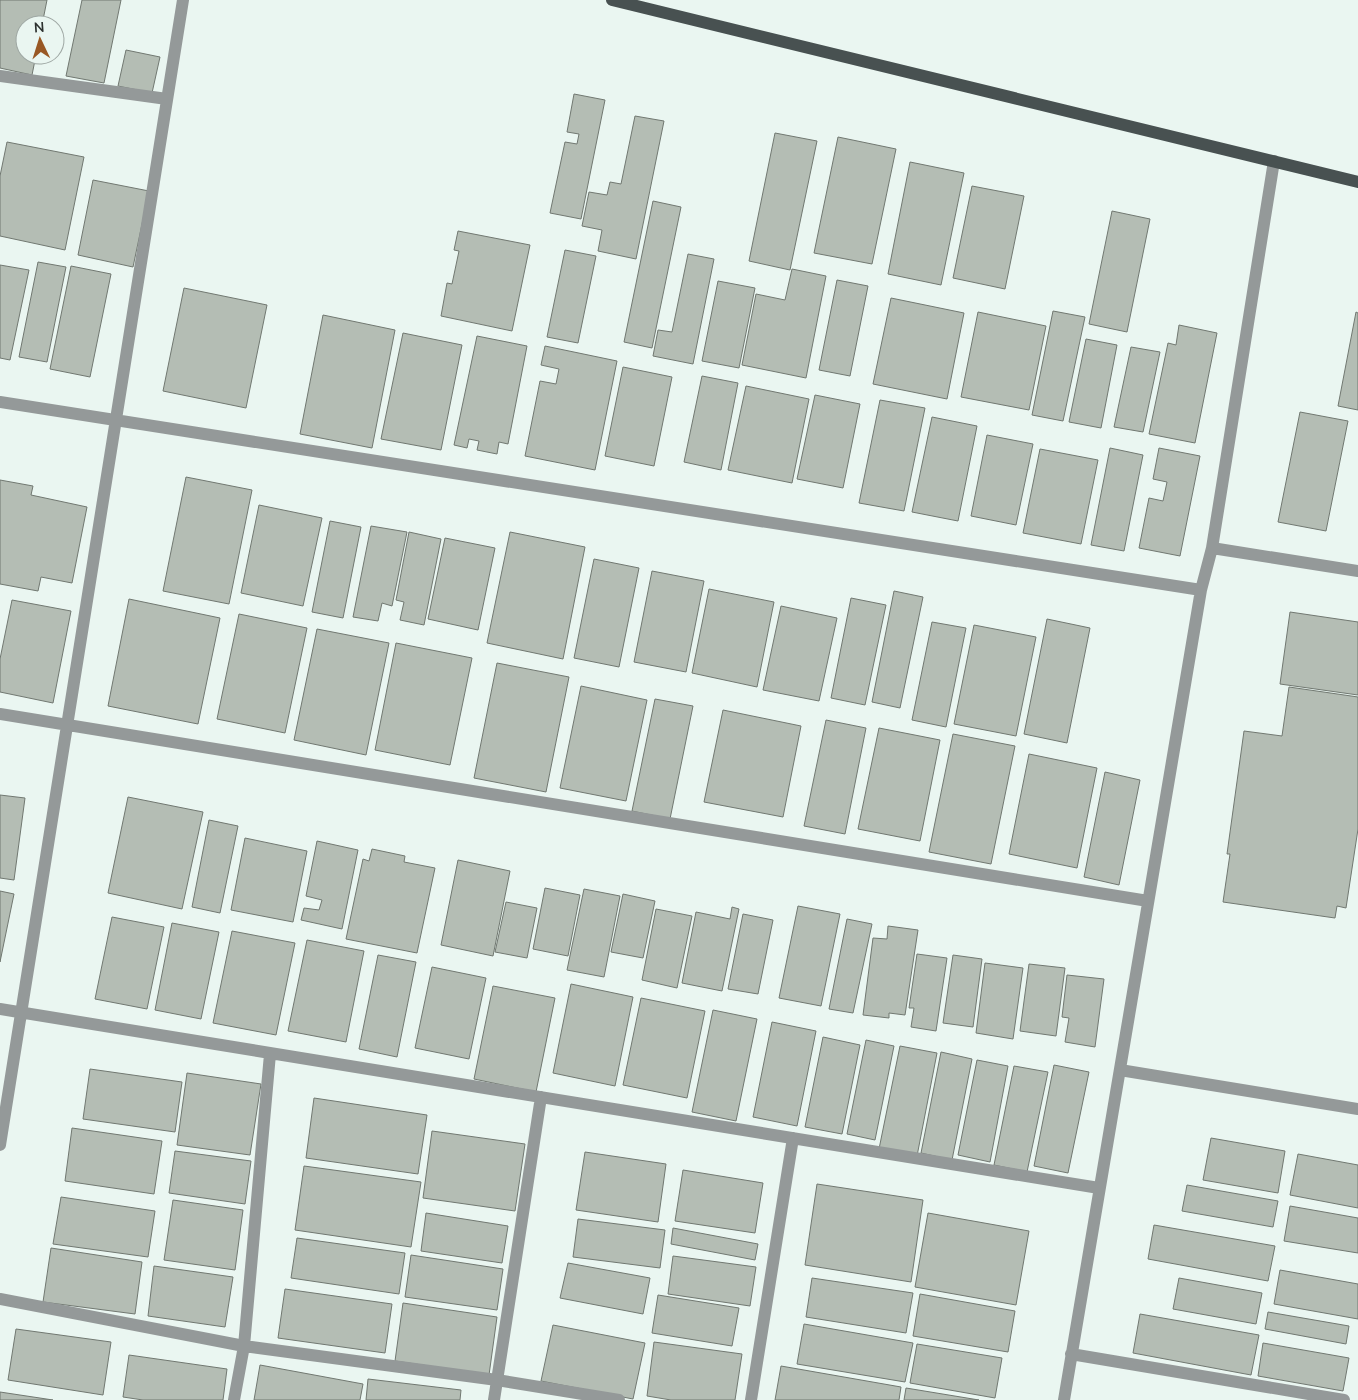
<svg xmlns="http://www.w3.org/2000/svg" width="1358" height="1400" font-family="'Nunito Sans',sans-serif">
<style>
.building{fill:#b4bdb4;stroke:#717871}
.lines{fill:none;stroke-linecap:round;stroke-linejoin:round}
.minor{stroke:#949999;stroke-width:12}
.major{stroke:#485151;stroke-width:12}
</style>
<rect width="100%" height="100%" fill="#eaf6f1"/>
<path class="building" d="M 0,0 L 47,0 L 42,25 L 25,25 L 25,55 L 36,55 L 32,75 L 0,68 Z
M 82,0 L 121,0 L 104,83 L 66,76 Z
M 126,50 L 160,57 L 152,93 L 118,86 Z
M 574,94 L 605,100 L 581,219 L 550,213 L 565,142 L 577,144 L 579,134 L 567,132 Z
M 635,116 L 664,121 L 636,259 L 598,251 L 602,230 L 582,226 L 589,192 L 607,195 L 610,182 L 621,184 Z
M 775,133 L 817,141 L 790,270 L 749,261 Z
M 838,137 L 896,149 L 872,264 L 814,253 Z
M 7,142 L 84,157 L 65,250 L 0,236 L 0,176 Z
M 910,162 L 964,173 L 941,285 L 888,274 Z
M 93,180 L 149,191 L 133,267 L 78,255 Z
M 972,186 L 1024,196 L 1005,289 L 953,278 Z
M 653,201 L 681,207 L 652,348 L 624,342 Z
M 1112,211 L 1150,219 L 1127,332 L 1089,324 Z
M 458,231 L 530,245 L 512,331 L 441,316 L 447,283 L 452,284 L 459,251 L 454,250 Z
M 565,250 L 596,256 L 578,343 L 547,337 Z
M 688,254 L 714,259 L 693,364 L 653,356 L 658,330 L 672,332 Z
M 38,262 L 66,267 L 47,362 L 19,357 Z
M 0,265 L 29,270 L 10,360 L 0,358 Z
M 71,266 L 111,274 L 90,377 L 50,369 Z
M 792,269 L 826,276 L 806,378 L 742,365 L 756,294 L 785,300 Z
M 837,280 L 868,286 L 850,376 L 819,370 Z
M 718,281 L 755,288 L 739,368 L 702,361 Z
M 184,288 L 267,305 L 246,408 L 163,391 Z
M 891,298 L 964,313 L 947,399 L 873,384 Z
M 1053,311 L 1085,317 L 1063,421 L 1032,415 Z
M 978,312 L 1046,326 L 1029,410 L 961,397 Z
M 1356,312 L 1358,313 L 1358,410 L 1338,406 Z
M 323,315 L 395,330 L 372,448 L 300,434 Z
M 1179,325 L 1217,333 L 1195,443 L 1149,434 L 1168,343 L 1176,345 Z
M 403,333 L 462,345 L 441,450 L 381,439 Z
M 477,336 L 527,346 L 508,444 L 499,442 L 497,454 L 477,450 L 479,441 L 469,439 L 467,448 L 454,445 Z
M 1086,339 L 1117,345 L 1101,428 L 1069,422 Z
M 545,346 L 617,361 L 595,470 L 525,456 L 540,381 L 556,384 L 559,369 L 541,365 Z
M 1131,347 L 1160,352 L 1143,432 L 1114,427 Z
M 623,367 L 672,377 L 654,466 L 605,456 Z
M 702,376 L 738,383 L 721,470 L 684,462 Z
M 746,386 L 809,399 L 792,483 L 728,470 Z
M 815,395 L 860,404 L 843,488 L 797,479 Z
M 880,400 L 925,408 L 904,511 L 859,503 Z
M 1300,412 L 1348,421 L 1326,531 L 1278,522 Z
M 932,417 L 977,426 L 958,521 L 912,512 Z
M 987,435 L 1033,444 L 1016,525 L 971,516 Z
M 1110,448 L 1143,455 L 1124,551 L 1091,545 Z
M 1159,448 L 1200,456 L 1180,556 L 1139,548 L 1149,498 L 1163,501 L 1167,482 L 1153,479 Z
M 1040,449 L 1098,460 L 1081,544 L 1023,533 Z
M 186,477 L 252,490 L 229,604 L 163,591 Z
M 0,480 L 33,486 L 31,495 L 87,507 L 72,583 L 41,577 L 38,591 L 0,584 Z
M 259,505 L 322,518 L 303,606 L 241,593 Z
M 330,521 L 361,527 L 343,618 L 312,612 Z
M 371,526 L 407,532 L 392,606 L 382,603 L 378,621 L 353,617 Z
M 409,532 L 441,539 L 424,625 L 400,620 L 404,602 L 396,600 Z
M 510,532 L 585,547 L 563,659 L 487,643 Z
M 445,538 L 495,548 L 478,630 L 428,619 Z
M 594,559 L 639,568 L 619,667 L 574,658 Z
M 652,571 L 704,581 L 686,672 L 634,662 Z
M 709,589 L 774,602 L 757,687 L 692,673 Z
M 894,591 L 923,597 L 900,708 L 872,702 Z
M 851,598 L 886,605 L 865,705 L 831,698 Z
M 129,599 L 220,618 L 198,724 L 108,706 Z
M 12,600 L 71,611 L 53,703 L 0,692 L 0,659 Z
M 781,606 L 837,618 L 819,701 L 763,690 Z
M 1290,612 L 1358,622 L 1358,695 L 1280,684 Z
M 239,614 L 307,628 L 285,733 L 217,719 Z
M 1047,619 L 1090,628 L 1067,743 L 1024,734 Z
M 932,622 L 966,628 L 946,727 L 912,720 Z
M 974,625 L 1036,637 L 1016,736 L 954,724 Z
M 317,629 L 389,643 L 366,755 L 294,740 Z
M 396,643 L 472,658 L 450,765 L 375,750 Z
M 497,663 L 569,677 L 546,792 L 474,778 Z
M 581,686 L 647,700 L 626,801 L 560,788 Z
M 1289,687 L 1358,697 L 1358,829 L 1346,908 L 1337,906 L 1335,918 L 1223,902 L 1230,854 L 1227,854 L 1244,731 L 1282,736 Z
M 655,699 L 693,706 L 670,819 L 632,811 Z
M 723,710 L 801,726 L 783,817 L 704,802 Z
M 826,720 L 866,728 L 845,834 L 804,826 Z
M 879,728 L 940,740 L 920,841 L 858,829 Z
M 953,734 L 1015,746 L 991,864 L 929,852 Z
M 1029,754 L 1097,768 L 1077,868 L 1009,854 Z
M 1105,772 L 1140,780 L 1119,885 L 1084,877 Z
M 0,795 L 25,798 L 14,880 L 0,878 Z
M 128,797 L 203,812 L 182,909 L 108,893 Z
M 209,820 L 238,826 L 220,913 L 192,907 Z
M 245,838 L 307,851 L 293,922 L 231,910 Z
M 317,841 L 358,850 L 342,929 L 301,920 L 304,908 L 319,910 L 322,900 L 306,896 Z
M 372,849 L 405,856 L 404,862 L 435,868 L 417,953 L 346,939 L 363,859 L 369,861 Z
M 458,860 L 510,871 L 493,956 L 441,945 Z
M 545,888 L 580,895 L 568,956 L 533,949 Z
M 584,889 L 620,896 L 604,977 L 567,970 Z
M 0,891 L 14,894 L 0,962 Z
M 623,894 L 655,901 L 643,958 L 611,952 Z
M 506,902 L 537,908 L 527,958 L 495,952 Z
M 798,906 L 840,914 L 821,1006 L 779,998 Z
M 732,907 L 739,909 L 722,991 L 682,983 L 696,912 L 730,919 Z
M 656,909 L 692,916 L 677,988 L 642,980 Z
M 743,914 L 773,920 L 758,994 L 728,989 Z
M 112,917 L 164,927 L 147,1009 L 95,999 Z
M 847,919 L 872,924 L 853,1013 L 829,1009 Z
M 172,923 L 219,932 L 201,1019 L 155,1010 Z
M 888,926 L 918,930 L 905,1015 L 889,1013 L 889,1018 L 863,1015 L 873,938 L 887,939 Z
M 232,931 L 295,943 L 276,1035 L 213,1023 Z
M 307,940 L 364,951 L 346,1042 L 288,1031 Z
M 917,954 L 947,958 L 936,1031 L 911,1027 L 914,1008 L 909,1008 Z
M 378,955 L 416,962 L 397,1057 L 359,1049 Z
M 953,955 L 982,959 L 973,1027 L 943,1023 Z
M 985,963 L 1023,968 L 1013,1039 L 976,1033 Z
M 1029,964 L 1065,968 L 1056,1036 L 1020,1031 Z
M 432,967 L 486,978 L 469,1059 L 415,1048 Z
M 1067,975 L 1104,979 L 1095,1047 L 1065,1042 L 1069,1018 L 1062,1017 Z
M 571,984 L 633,997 L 615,1086 L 553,1073 Z
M 493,986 L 555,998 L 536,1092 L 474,1079 Z
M 641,998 L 705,1011 L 687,1098 L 623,1085 Z
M 713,1010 L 757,1019 L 736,1121 L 692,1112 Z
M 772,1022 L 816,1031 L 797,1126 L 753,1117 Z
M 823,1037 L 860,1045 L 842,1134 L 805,1127 Z
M 866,1040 L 894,1046 L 875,1140 L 847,1134 Z
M 900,1046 L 937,1053 L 917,1156 L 879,1149 Z
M 941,1052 L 972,1059 L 952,1160 L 921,1153 Z
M 977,1060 L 1008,1066 L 990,1162 L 958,1155 Z
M 1054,1065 L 1089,1072 L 1068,1173 L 1034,1166 Z
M 1014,1066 L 1048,1072 L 1027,1172 L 994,1165 Z
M 90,1069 L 182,1082 L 175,1132 L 83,1119 Z
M 187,1073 L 261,1084 L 250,1155 L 177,1145 Z
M 314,1098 L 427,1115 L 418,1174 L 306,1158 Z
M 72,1128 L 162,1141 L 154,1194 L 65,1181 Z
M 432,1131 L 525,1144 L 515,1211 L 423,1198 Z
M 1211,1138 L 1285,1151 L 1278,1193 L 1203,1180 Z
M 175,1151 L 251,1161 L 245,1204 L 169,1193 Z
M 585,1152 L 666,1164 L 658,1222 L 576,1210 Z
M 1298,1154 L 1358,1165 L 1358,1208 L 1290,1195 Z
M 304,1166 L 421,1182 L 411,1247 L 295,1230 Z
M 683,1170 L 763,1183 L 755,1233 L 675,1221 Z
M 817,1184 L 923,1200 L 911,1282 L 805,1265 Z
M 1187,1185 L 1278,1201 L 1273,1227 L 1182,1211 Z
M 61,1197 L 155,1211 L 148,1257 L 53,1244 Z
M 173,1200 L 243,1210 L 235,1270 L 164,1260 Z
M 1290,1206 L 1358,1218 L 1358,1253 L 1284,1241 Z
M 426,1213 L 508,1226 L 502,1263 L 421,1251 Z
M 928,1213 L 1029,1231 L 1016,1305 L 915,1287 Z
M 578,1219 L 665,1230 L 660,1268 L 573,1257 Z
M 1154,1225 L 1275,1246 L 1268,1281 L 1148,1259 Z
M 673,1228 L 758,1244 L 755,1260 L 671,1244 Z
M 297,1238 L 405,1253 L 399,1294 L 291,1278 Z
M 51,1248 L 142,1262 L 135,1314 L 43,1302 Z
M 411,1255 L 503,1269 L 497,1310 L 405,1297 Z
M 673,1256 L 756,1267 L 750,1306 L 668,1294 Z
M 568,1263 L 650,1278 L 643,1314 L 560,1298 Z
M 154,1266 L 233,1277 L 225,1327 L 148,1316 Z
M 1280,1270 L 1358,1284 L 1358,1319 L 1274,1304 Z
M 812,1278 L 913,1293 L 906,1333 L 806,1317 Z
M 1179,1278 L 1262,1293 L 1256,1324 L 1173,1309 Z
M 285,1289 L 392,1304 L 385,1353 L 278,1338 Z
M 920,1294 L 1015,1311 L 1008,1352 L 913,1336 Z
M 658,1295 L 739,1308 L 732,1346 L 652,1333 Z
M 403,1303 L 497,1317 L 489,1375 L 395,1361 Z
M 1268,1312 L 1349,1326 L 1346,1344 L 1265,1329 Z
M 1140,1314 L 1259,1335 L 1251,1375 L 1133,1353 Z
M 804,1324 L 913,1343 L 905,1382 L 797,1364 Z
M 553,1325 L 645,1343 L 633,1399 L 541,1381 Z
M 16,1329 L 111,1342 L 103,1395 L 8,1380 Z
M 654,1342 L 742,1354 L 735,1400 L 671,1400 L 647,1396 Z
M 1263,1343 L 1349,1358 L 1343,1391 L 1258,1376 Z
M 917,1344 L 1002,1358 L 995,1398 L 910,1383 Z
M 129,1355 L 227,1369 L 223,1400 L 143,1400 L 123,1397 Z
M 260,1365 L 363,1384 L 360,1400 L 254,1400 Z
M 781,1366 L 901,1387 L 899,1400 L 775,1400 Z
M 368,1379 L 461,1390 L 460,1400 L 366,1400 Z
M 906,1388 L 979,1400 L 904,1400 Z
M 0,1392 L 53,1400 L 0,1400 Z"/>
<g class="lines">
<path class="minor" d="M 0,76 L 167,99
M 0,402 L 1201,590
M 1212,548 L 1358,571
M 0,714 L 1148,901
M 0,1009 L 1099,1188
M 1120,1070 L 1358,1109
M 0,1145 L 183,0
M 0,1299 L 244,1346 L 497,1380 L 619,1400
M 1071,1354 L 1344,1400
M 234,1400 L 244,1346 L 270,1054
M 494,1400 L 541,1097
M 751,1400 L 793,1138
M 1064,1400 L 1201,590 L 1212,548 L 1274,161"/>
<path class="major" d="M 612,0 L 1358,182"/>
</g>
<g transform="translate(40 40) rotate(356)"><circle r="24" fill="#eaf6f1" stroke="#9ea7a3"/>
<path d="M0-4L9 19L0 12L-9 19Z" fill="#995824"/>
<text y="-8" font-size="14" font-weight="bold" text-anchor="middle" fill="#2c312f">N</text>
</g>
</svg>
